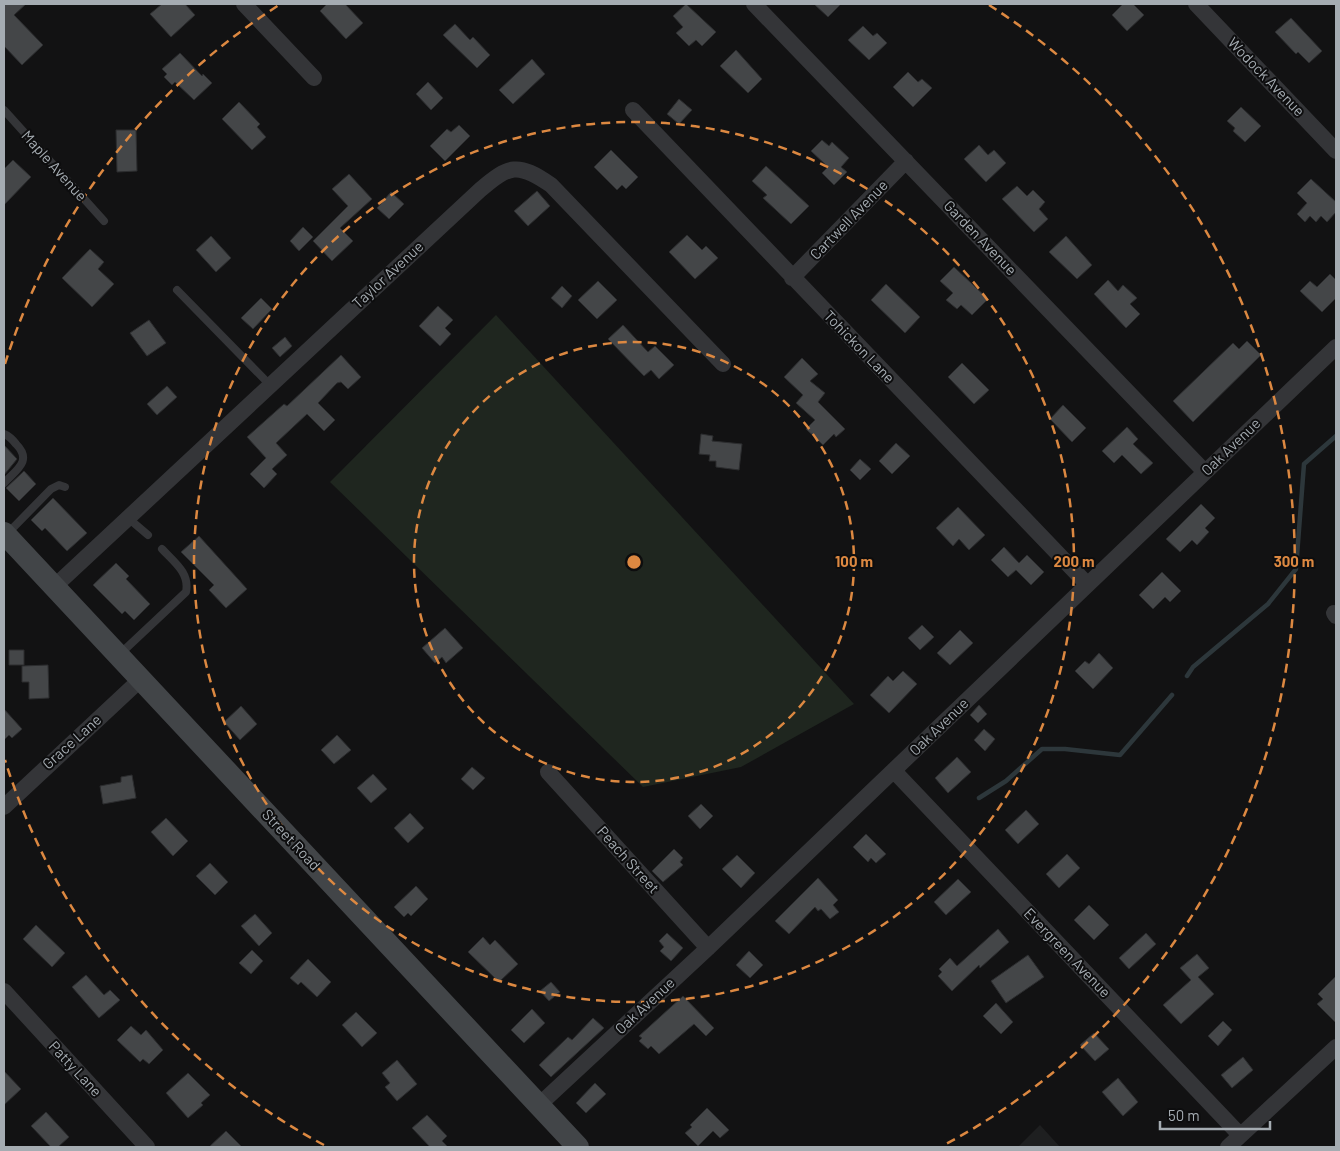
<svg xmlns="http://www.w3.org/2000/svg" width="1340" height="1151" font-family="Barlow,sans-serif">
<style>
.built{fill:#1e1f20}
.green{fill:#1f261f}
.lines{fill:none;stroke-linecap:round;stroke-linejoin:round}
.stream{stroke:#2d373b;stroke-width:4.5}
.building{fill:#444648;stroke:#2c2d2f}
.lane{stroke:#343538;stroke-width:8}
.street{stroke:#343538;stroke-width:16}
.secondary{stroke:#424548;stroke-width:22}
.ring{fill:none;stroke:#dc8841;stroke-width:2.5;stroke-dasharray:9 6}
.labels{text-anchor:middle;stroke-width:4;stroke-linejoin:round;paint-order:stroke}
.street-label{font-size:15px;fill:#a5acb2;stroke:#0d0d0e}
.centre{fill:#dc8841;stroke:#0d0d0e;stroke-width:2.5}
.ring-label{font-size:15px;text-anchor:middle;font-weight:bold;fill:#dc8841;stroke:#0d0d0e;stroke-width:4;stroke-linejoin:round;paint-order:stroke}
</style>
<rect width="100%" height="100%" fill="#121213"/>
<path class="built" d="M 1040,1125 L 1060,1147 L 1018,1147 Z"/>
<path class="green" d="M 496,315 L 854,704 L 741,767 L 643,787 L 330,482 Z"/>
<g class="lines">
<path class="stream" d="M 1187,676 L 1193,667 L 1268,604 L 1296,569 L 1304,464 L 1336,436
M 979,798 L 1006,781 L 1042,749 L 1065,749 L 1120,755 L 1172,695"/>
</g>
<path class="building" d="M 4,4 L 26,4 L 14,15 L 43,45 L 22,65 L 4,46 Z
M 162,4 L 185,4 L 195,15 L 171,37 L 150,14 Z
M 327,4 L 345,4 L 363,23 L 346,39 L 320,11 Z
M 686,4 L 716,32 L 702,46 L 696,40 L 689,46 L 676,33 L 683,27 L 673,16 Z
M 814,4 L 841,4 L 828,17 Z
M 1123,4 L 1133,4 L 1144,15 L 1127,31 L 1112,15 Z
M 1291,18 L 1322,51 L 1309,63 L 1298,52 L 1296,54 L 1275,32 Z
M 455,24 L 470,40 L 473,37 L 490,55 L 477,68 L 443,35 Z
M 863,26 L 873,36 L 877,33 L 887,43 L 869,60 L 848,40 Z
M 736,50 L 762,79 L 748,93 L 720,66 Z
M 180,53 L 202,76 L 203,74 L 212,83 L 194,100 L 175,82 L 172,85 L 164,77 L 167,74 L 162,69 Z
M 532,59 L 545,74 L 513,104 L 499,90 Z
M 908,72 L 918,82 L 922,79 L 932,88 L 913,107 L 893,87 Z
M 428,82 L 443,98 L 431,110 L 416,94 Z
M 679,99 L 692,110 L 679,124 L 667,114 Z
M 239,102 L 260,124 L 257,127 L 266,137 L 252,150 L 222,119 Z
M 1241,107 L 1261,126 L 1245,142 L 1233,131 L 1235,128 L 1227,121 Z
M 459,125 L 470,136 L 445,161 L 430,146 L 447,129 L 451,132 Z
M 116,130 L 136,130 L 137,171 L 117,172 Z
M 822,140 L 829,146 L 832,142 L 849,158 L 841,167 L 847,172 L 834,185 L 822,173 L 828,167 L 811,151 Z
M 979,145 L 988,155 L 994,150 L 1006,163 L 986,182 L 964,159 Z
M 611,150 L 638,177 L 626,189 L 622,185 L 617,190 L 594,167 Z
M 13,160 L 31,177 L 4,205 L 4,169 Z
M 766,166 L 809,206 L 791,224 L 763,198 L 767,195 L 752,181 Z
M 349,174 L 372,199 L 340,228 L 353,241 L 332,261 L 313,241 L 348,206 L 332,189 Z
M 1311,179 L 1336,202 L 1336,212 L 1327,222 L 1321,216 L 1316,222 L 1310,216 L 1305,222 L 1297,214 L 1307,203 L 1297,193 Z
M 1017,186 L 1027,196 L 1033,190 L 1045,202 L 1039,209 L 1048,219 L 1034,232 L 1002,199 Z
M 537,191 L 550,206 L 528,226 L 514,211 Z
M 391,192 L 404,204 L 389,219 L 377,208 Z
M 303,227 L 313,237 L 299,251 L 290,241 Z
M 687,235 L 702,250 L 706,246 L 718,258 L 695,279 L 669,252 Z
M 211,236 L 231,258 L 216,272 L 196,250 Z
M 1066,236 L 1092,265 L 1077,279 L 1049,252 Z
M 90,249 L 104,262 L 98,269 L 114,284 L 92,307 L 62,278 Z
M 954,267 L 988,299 L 972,315 L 961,305 L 957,309 L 946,300 L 953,293 L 940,281 Z
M 1330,274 L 1336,280 L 1336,298 L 1322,312 L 1300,291 L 1310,281 L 1317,287 Z
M 1108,280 L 1118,291 L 1123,285 L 1137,298 L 1130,304 L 1140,314 L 1126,328 L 1094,294 Z
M 598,281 L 617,300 L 597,319 L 578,300 Z
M 886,284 L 920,317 L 905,333 L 871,300 Z
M 562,286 L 572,296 L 562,308 L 551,298 Z
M 261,298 L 272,309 L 253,329 L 241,318 Z
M 438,306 L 453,320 L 445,328 L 451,334 L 440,346 L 419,326 Z
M 149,320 L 166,343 L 147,356 L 130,333 Z
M 623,325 L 648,352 L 655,346 L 674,365 L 659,379 L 651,370 L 644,376 L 608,339 Z
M 285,337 L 292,346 L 280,357 L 272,348 Z
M 1247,341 L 1261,355 L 1193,422 L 1173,401 L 1233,343 L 1239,349 Z
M 341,355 L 361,377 L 348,389 L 341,382 L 337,383 L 318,403 L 335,420 L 324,431 L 307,414 L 276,443 L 287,455 L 272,469 L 277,474 L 264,488 L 250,474 L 266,458 L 247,437 L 284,404 L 287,406 Z
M 802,358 L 818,374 L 810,381 L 825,393 L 818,402 L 845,429 L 836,437 L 834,434 L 823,445 L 806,429 L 815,420 L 796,403 L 803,395 L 784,377 Z
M 962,363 L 989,390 L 974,404 L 948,377 Z
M 167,386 L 177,397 L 157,415 L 147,404 Z
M 1063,405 L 1086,428 L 1072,442 L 1050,419 Z
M 1127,427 L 1138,439 L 1133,444 L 1153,463 L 1141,474 L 1122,455 L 1114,463 L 1102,451 Z
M 701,434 L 713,436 L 712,441 L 742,444 L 739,470 L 716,467 L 716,461 L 709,461 L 710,455 L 699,454 Z
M 896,443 L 910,456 L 892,474 L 879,461 Z
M 4,445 L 17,459 L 4,475 Z
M 860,459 L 871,469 L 860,480 L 850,470 Z
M 24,471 L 36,484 L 19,501 L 6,488 Z
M 53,498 L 87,533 L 67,551 L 45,528 L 42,531 L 31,520 Z
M 1201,504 L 1215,518 L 1205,528 L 1209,532 L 1197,545 L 1192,540 L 1180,552 L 1166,539 Z
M 958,507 L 985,535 L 969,550 L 959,539 L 953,546 L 936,528 Z
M 199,536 L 247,589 L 226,608 L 209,590 L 214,585 L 181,552 Z
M 1004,547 L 1019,563 L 1027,555 L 1044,572 L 1031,585 L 1016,570 L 1008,577 L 991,560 Z
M 116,563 L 129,576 L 126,579 L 150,604 L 134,620 L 125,611 L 122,614 L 93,585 Z
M 1162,572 L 1181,591 L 1170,602 L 1165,597 L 1153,609 L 1139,595 Z
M 922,625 L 934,637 L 920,650 L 908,638 Z
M 445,628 L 463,648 L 446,663 L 442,657 L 435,663 L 422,648 Z
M 960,630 L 973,643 L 950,665 L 937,653 Z
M 9,650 L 24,650 L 24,665 L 9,665 Z
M 1099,653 L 1113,668 L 1093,689 L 1075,671 L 1085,661 L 1089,664 Z
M 48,665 L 49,698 L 29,699 L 29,682 L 22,682 L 22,666 Z
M 903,671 L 917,684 L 889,713 L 870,695 L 888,676 L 893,681 Z
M 979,705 L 987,714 L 978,723 L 970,715 Z
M 241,706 L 257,724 L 240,740 L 224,722 Z
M 4,709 L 22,729 L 12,738 L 9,735 L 4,740 Z
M 984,729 L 995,739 L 985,751 L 974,740 Z
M 337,735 L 351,750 L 334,764 L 321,750 Z
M 957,757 L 971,772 L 948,793 L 935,778 Z
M 472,767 L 485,778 L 473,790 L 461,779 Z
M 373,774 L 387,789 L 371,803 L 357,788 Z
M 132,775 L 136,798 L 103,804 L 100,786 L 121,782 L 121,777 Z
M 701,804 L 713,816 L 700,829 L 688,816 Z
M 1026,810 L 1039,824 L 1018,844 L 1005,830 Z
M 410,813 L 424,828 L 408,843 L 394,828 Z
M 166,818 L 188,841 L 173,856 L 151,832 Z
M 866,834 L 886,854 L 876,863 L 871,858 L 868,862 L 853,847 Z
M 674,849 L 683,858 L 680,862 L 683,865 L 663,882 L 652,871 Z
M 1067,854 L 1080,868 L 1059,888 L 1046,874 Z
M 737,855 L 755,873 L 741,888 L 722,869 Z
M 210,863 L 228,882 L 215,895 L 196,876 Z
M 818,878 L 838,900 L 833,905 L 839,912 L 830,919 L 821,909 L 818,911 L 815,907 L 789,934 L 775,921 Z
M 958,879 L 971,892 L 946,915 L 934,902 Z
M 416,886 L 428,899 L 411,916 L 408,913 L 404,917 L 394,907 Z
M 1089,905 L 1109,925 L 1094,940 L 1074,920 Z
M 255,914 L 272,933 L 259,946 L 241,926 Z
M 36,925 L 65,953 L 52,967 L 23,939 Z
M 998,929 L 1009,942 L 980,968 L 979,965 L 952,991 L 938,976 L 942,972 L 939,969 L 950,958 L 957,966 Z
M 667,933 L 683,948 L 671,961 L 660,951 L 664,947 L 659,941 Z
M 1146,933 L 1156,944 L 1129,969 L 1119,958 Z
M 483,937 L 490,945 L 495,940 L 518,964 L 499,982 L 468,952 Z
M 252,950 L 263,961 L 251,974 L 239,963 Z
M 749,951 L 763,965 L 750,978 L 736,965 Z
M 1197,954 L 1209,968 L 1198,977 L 1214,994 L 1181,1024 L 1163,1005 L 1191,980 L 1180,968 Z
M 1028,955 L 1044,977 L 1006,1003 L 991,981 Z
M 308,959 L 331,982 L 317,997 L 301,982 L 298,985 L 290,978 Z
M 86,975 L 104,995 L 110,990 L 120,1000 L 99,1018 L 72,987 Z
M 1336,976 L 1336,1023 L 1317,1004 L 1323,999 L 1318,994 Z
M 551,982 L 560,992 L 549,1001 L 540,991 Z
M 683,996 L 714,1028 L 706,1036 L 694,1024 L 659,1054 L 651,1046 L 648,1049 L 639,1041 L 642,1038 L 639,1036 Z
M 996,1003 L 1013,1022 L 1001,1034 L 983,1016 Z
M 532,1009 L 545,1023 L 524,1043 L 511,1030 Z
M 356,1012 L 377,1033 L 362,1047 L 342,1025 Z
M 593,1018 L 604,1028 L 551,1077 L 539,1065 L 568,1037 L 572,1040 Z
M 1223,1021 L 1232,1030 L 1218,1046 L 1208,1036 Z
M 131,1026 L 141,1035 L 146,1030 L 163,1050 L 149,1064 L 143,1059 L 140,1062 L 117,1040 Z
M 1094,1033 L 1109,1049 L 1095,1061 L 1080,1045 Z
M 1243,1057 L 1253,1070 L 1232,1088 L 1221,1075 Z
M 397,1060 L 417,1084 L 397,1101 L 385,1087 L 390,1083 L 382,1073 Z
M 4,1071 L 21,1089 L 4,1105 Z
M 188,1073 L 210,1095 L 201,1103 L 203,1105 L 188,1118 L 166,1093 Z
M 1118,1078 L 1138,1102 L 1123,1116 L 1102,1092 Z
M 595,1083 L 606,1094 L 586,1113 L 576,1103 Z
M 707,1108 L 729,1130 L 720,1138 L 713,1131 L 698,1146 L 685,1133 L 692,1127 L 690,1125 Z
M 46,1112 L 69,1137 L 58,1147 L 51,1147 L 31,1126 Z
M 427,1115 L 447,1136 L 442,1141 L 448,1147 L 430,1147 L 412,1128 Z
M 226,1131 L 242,1147 L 209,1147 Z"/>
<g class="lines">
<path class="lane" d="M 4,110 L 104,221
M 177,290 L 270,385
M 4,434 C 9,436 13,440 16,444 C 33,461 16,470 4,483
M 128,518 L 148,535
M 7,534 L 51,489 L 59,485 L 65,487
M 120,654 L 186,592 C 190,573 174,562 162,549"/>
<path class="street" d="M 244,4 L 314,78
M 754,4 L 1205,472
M 1196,4 L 1336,151
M 633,110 L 1087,584
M 792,278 L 906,161
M 54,587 L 480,190 C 509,165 518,162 551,185 L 723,364
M 1334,613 L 1336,616
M 894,771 L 1240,1135
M 548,772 L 708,948
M 4,807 L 141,679
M 4,991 L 147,1147
M 539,1105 L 708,948 L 1336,347
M 1228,1147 L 1336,1047"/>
<path class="secondary" d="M 4,533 L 578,1147"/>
</g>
<g class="ring">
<circle cx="634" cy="562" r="220"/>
<circle cx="634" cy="562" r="440"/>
<path d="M324 1145A660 660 0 0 1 5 760M5 364A660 660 0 0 1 279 5M989 5A660 660 0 0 1 944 1145"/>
</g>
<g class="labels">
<g class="street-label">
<text transform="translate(1266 77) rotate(46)" y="5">Wodock Avenue</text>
<text transform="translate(54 166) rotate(48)" y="5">Maple Avenue</text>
<text transform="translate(849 220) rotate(-46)" y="5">Cartwell Avenue</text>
<text transform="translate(980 238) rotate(46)" y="5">Garden Avenue</text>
<text transform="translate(388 275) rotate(-43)" y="5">Taylor Avenue</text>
<text transform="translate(859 347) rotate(46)" y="5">Tohickon Lane</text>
<text transform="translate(1231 447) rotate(-44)" y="5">Oak Avenue</text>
<text transform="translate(939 727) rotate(-44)" y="5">Oak Avenue</text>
<text transform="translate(72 742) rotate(-42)" y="5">Grace Lane</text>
<text transform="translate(291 840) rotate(47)" y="5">Street Road</text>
<text transform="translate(628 860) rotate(48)" y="5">Peach Street</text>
<text transform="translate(1067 953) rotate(46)" y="5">Evergreen Avenue</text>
<text transform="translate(645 1006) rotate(-43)" y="5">Oak Avenue</text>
<text transform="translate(75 1069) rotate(47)" y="5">Patty Lane</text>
</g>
</g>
<circle cx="634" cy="562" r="8" class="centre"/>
<g class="ring-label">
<text x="854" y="567">100 m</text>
<text x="1074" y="567">200 m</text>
<text x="1294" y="567">300 m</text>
</g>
<rect width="1340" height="1151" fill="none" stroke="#a5acb2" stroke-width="10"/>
<path d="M1160 1121v8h110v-8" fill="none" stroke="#a5acb2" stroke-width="2.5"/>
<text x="1168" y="1121" font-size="15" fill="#a5acb2" stroke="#0d0d0e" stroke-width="4" paint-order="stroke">50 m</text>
</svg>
